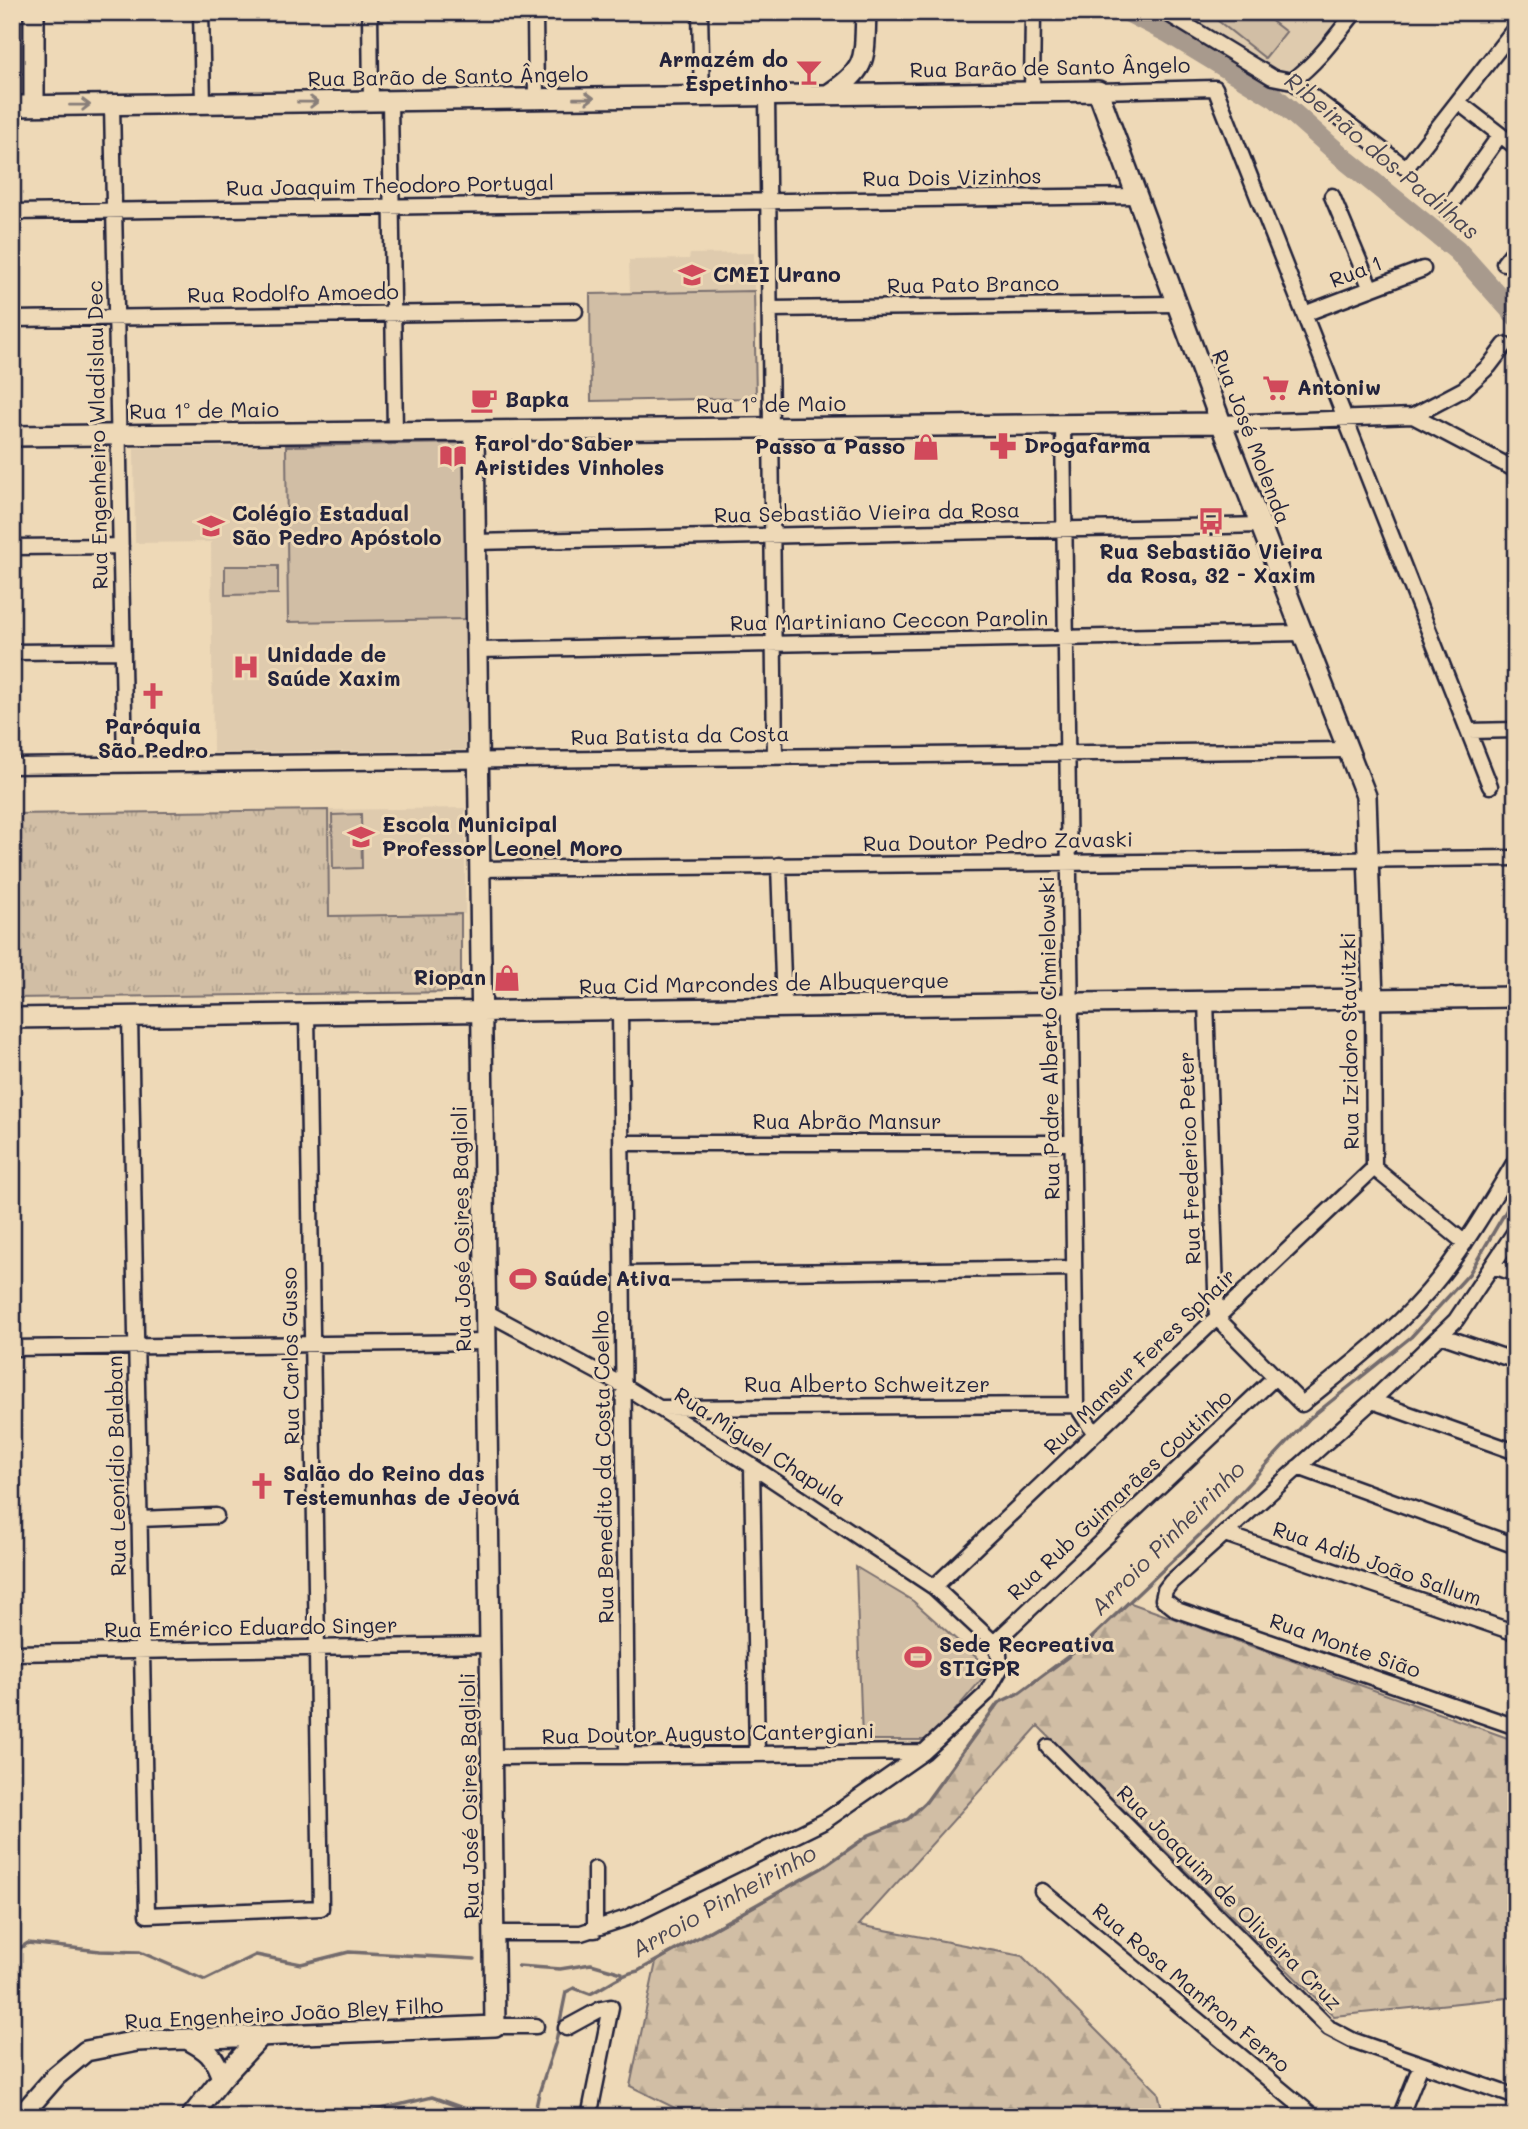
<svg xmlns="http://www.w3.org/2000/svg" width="1528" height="2129" font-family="Mali,sans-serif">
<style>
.built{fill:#dfcbae}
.grass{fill:url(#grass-tufts);stroke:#7a7070;stroke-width:2}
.forest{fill:url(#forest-firs);stroke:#7a7070;stroke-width:2}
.park{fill:#d1bea5;stroke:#7a7070;stroke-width:2}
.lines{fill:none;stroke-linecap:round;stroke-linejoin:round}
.stream{stroke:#726a6c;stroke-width:3.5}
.river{stroke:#a89a8d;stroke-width:21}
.street-casing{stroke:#22223b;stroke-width:19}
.secondary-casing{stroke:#22223b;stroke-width:24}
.street{stroke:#eed9b7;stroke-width:14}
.secondary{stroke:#eed9b7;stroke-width:19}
.oneway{stroke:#887e79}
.labels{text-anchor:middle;stroke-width:6;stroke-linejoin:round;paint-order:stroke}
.poi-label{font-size:21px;font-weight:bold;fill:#22223b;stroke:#eed9b7;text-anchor:start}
.street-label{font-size:21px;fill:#22223b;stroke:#eed9b7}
.water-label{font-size:23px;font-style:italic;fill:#4a4654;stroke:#eed9b7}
</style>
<defs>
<pattern id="grass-tufts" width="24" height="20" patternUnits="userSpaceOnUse" patternTransform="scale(1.75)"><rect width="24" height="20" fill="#d1bea5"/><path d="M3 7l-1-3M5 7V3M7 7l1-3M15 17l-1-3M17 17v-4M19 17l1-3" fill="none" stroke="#b3a38f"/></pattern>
<pattern id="forest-firs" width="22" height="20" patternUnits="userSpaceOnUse" patternTransform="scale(1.75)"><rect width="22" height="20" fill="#d1bea5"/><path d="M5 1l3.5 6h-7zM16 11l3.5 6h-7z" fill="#b3a38f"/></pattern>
</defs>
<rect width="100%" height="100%" fill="#eed9b7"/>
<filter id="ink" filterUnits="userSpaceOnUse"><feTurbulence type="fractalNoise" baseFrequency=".0143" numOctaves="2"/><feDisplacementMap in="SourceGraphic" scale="14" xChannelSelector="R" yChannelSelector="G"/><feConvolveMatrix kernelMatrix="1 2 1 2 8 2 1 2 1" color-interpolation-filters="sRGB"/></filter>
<g filter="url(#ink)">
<path class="built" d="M 1181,12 L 1343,12 L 1308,62 L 1274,75 Z
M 754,253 L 754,291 L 630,292 L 629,260 L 689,259 L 690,254 Z
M 286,446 L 288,622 L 467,619 L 468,750 L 213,753 L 211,542 L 135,543 L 134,448 Z
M 465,808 L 465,914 L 329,916 L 328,810 Z"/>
<path class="grass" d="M 328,810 L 329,916 L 461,914 L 461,992 L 12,998 L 12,814 Z"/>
<path class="forest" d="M 1128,1602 L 1516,1741 L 1516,1997 L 1334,2016 L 1038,1726 L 859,1925 L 1022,1956 L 1158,2092 L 1164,2117 L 693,2117 L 630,2086 L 656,1962 L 822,1868 L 869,1835 L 908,1819 L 926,1802 L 998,1703 L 1019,1693 L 1085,1644 Z"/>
<path class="park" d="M 1223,12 L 1260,12 L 1286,32 L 1265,58 L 1217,20 Z
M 754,291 L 756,398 L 591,401 L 590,294 Z
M 466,443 L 467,619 L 288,622 L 286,446 Z
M 225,566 L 278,566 L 278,594 L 225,595 Z
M 361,814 L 362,868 L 333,869 L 332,815 Z
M 856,1567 L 913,1601 L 986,1666 L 987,1673 L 930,1740 L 862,1740 Z"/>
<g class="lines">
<path class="stream" d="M 12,1953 L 28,1943 L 100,1951 L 140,1952 L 205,1980 L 256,1955 L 301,1964 L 349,1952 L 475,1959
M 518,1966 L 560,1969 L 591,1964 L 622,1973
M 348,2117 L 432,2097 L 488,2117
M 525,2117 L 535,2112 L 539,2093 L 556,2041 L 566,1992 L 574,1988 L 590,1994 C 607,1986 620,1974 638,1971 L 822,1868 L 869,1835 L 908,1819 L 926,1802 L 998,1703 L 1019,1693 L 1085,1644 L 1209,1526 L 1309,1419 L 1411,1337 L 1469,1274 L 1516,1194"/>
<path class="river" d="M 1128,12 L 1169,33 L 1276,98 L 1347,161 L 1457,250 L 1516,316"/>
<defs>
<path id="street" d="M 201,12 L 203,103
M 370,12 L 371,101
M 535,12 L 536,99
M 700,12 L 702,97
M 1165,12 L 1272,77 L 1292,81 L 1406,168 L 1516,27
M 1292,81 C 1318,62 1335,37 1355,12
M 1098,91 L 1215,88 L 1490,786
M 1032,92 L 1033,12
M 767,96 L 775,756
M 390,101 L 395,432
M 1458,102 L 1516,147
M 112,104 L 125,764
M 1332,196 L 1371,289
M 1446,211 L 1500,135
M 12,212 L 1136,196
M 1504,263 L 1516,248
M 770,309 L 1176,304
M 1304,314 L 1423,269
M 12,319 L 575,311
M 1413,416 L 1516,470
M 1221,423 L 1413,416 L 1464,389 L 1489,366 L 1505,345
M 1063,425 L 1076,1405 L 1095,1434
M 475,542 C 737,536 998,532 1259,525
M 12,547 L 121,546
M 477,650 L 1302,633
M 12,652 L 123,651
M 1469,731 L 1516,730
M 12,766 L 1348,750
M 779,865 L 784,1007
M 480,869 L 1516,858
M 1373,999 L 1374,1168 L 1465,1243
M 1206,1001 L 1217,1318 L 1302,1404 C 1350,1365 1402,1326 1440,1277 C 1469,1240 1492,1200 1516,1160
M 620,1009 L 627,1756
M 130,1016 L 147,1915 L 321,1908 L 307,1013
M 622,1143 L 1073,1143
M 1516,1230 L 1456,1320 L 1372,1401 L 1171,1582 L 1165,1590 L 1163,1599 L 1177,1610 L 1516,1727
M 1493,1266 L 1516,1274
M 623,1274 L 1074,1268
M 486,1312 L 624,1386 L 752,1466 L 934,1587 L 994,1643 L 999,1654 L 1000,1669 L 986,1694 L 924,1752 L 825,1821 L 627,1918 L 581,1933 L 494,1933
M 1440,1335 L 1516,1361
M 12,1348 L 486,1342
M 1372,1401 L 1516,1452
M 661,1408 L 1076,1405
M 752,1466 L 757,1754
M 1298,1467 L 1516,1546
M 139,1519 L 216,1516
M 1225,1534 L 1516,1633
M 934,1587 L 1374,1168
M 994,1643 L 1275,1377
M 12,1653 L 490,1645
M 1048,1747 L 1329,2028 L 1352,2040 L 1516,2097
M 492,1757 L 922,1752
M 595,1869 L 595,1930
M 1042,1891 L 1314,2117
M 495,2026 L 536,2026
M 566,2028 L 601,2009 L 611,2007 L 589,2117
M 1400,2117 L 1421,2065"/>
<path id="secondary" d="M 829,94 C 869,68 864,58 866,12
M 34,105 L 34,12
M 12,106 L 1098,91 L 1221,423 L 1366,796 L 1373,999
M 12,436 L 1221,423
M 12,1018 L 1516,997
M 187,2039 C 208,2050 214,2055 222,2078
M 20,2117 L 56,2076 L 86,2051 L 137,2041 L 495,2026 L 474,431
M 191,2117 L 222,2078 L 261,2036"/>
</defs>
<use href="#street" class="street-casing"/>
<use href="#secondary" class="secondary-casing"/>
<use href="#street" class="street"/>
<use href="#secondary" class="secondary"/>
</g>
<defs><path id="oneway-shaft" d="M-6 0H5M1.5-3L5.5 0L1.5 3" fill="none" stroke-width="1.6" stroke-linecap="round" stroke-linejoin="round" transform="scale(1.75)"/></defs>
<g class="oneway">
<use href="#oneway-shaft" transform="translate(584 98) rotate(-1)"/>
<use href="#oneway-shaft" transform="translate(308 102) rotate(-1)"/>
<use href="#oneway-shaft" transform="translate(80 105) rotate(-1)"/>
</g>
</g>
<defs>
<symbol id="bar-bare" viewBox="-9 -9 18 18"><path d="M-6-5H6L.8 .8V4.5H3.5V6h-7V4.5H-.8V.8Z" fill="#d1495b" stroke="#eed9b7" stroke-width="2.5" paint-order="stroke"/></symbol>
<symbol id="school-bare" viewBox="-9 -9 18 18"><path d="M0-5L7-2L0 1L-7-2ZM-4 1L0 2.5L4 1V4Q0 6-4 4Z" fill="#d1495b" stroke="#eed9b7" stroke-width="2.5" paint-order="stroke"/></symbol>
<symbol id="supermarket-bare" viewBox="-9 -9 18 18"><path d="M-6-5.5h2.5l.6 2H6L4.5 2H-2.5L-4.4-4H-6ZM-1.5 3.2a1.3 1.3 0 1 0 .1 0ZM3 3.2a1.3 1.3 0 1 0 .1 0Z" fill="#d1495b" stroke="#eed9b7" stroke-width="2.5" paint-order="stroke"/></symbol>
<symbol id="cafe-bare" viewBox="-9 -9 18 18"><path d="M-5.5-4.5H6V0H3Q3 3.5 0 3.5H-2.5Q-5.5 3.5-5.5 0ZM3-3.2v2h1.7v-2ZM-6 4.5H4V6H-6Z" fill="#d1495b" stroke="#eed9b7" stroke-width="2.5" paint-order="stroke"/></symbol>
<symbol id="pharmacy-bare" viewBox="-9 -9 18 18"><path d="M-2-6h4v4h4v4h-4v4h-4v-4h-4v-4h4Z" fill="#d1495b" stroke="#eed9b7" stroke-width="2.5" paint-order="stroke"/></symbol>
<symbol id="shop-bare" viewBox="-9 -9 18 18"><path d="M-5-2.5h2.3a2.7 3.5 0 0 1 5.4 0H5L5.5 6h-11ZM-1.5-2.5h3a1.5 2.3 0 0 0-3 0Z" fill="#d1495b" stroke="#eed9b7" stroke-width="2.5" paint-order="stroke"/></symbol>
<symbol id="library-bare" viewBox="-9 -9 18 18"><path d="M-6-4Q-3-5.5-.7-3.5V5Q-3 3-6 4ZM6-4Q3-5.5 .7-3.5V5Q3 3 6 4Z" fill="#d1495b" stroke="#eed9b7" stroke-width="2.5" paint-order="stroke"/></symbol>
<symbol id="bus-bare" viewBox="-9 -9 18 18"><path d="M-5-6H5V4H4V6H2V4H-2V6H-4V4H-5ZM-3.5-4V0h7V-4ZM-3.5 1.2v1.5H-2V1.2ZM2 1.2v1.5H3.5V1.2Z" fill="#d1495b" stroke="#eed9b7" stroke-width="2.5" paint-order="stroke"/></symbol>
<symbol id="hospital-bare" viewBox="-9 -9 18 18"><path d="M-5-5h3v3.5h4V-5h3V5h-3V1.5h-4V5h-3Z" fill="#d1495b" stroke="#eed9b7" stroke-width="2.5" paint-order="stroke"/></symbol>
<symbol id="church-bare" viewBox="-9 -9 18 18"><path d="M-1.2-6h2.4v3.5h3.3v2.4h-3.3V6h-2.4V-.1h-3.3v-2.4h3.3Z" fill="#d1495b" stroke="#eed9b7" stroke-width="2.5" paint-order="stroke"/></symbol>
<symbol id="stadium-bare" viewBox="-9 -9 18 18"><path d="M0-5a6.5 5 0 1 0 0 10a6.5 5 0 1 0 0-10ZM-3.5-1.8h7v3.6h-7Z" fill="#d1495b" stroke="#eed9b7" stroke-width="2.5" paint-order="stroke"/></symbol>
</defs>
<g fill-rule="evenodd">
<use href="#bar-bare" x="790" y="53" width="38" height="38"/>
<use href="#school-bare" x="673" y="256" width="38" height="38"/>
<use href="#supermarket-bare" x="1257" y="369" width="38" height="38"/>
<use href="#cafe-bare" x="465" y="381" width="38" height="38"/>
<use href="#pharmacy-bare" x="984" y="427" width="38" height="38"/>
<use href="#shop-bare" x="907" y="428" width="38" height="38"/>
<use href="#library-bare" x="434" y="437" width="38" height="38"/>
<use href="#bus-bare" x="1192" y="502" width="38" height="38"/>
<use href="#school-bare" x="192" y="507" width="38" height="38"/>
<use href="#hospital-bare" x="227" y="648" width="38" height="38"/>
<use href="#church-bare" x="134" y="677" width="38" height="38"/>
<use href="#school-bare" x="342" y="818" width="38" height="38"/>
<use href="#shop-bare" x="488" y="959" width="38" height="38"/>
<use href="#stadium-bare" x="504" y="1260" width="38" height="38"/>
<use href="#church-bare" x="243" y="1467" width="38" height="38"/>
<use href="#stadium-bare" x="899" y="1638" width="38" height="38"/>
</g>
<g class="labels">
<g class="poi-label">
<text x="788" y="67" text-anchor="end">Armazém do<tspan x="788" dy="24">Espetinho</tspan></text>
<text x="713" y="282">CMEI Urano</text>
<text x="1297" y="395">Antoniw</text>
<text x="505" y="407">Bapka</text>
<text x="474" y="451">Farol do Saber<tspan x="474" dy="24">Aristides Vinholes</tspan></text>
<text x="1024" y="453">Drogafarma</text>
<text x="905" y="454" text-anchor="end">Passo a Passo</text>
<text x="232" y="521">Colégio Estadual<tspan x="232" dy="24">São Pedro Apóstolo</tspan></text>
<text x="1211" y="559" text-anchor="middle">Rua Sebastião Vieira<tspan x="1211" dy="24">da Rosa, 32 - Xaxim</tspan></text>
<text x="267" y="662">Unidade de<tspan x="267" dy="24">Saúde Xaxim</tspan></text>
<text x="153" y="734" text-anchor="middle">Paróquia<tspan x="153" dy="24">São Pedro</tspan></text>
<text x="382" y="832">Escola Municipal<tspan x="382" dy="24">Professor Leonel Moro</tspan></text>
<text x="486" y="985" text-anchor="end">Riopan</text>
<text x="544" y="1286">Saúde Ativa</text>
<text x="283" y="1481">Salão do Reino das<tspan x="283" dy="24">Testemunhas de Jeová</tspan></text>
<text x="939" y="1652">Sede Recreativa<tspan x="939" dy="24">STIGPR</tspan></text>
</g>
<g class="street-label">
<text transform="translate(1050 68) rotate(-1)" y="7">Rua Barão de Santo Ângelo</text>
<text transform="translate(448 77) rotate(-1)" y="7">Rua Barão de Santo Ângelo</text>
<text transform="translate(952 178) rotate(-1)" y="7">Rua Dois Vizinhos</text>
<text transform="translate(390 186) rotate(-1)" y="7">Rua Joaquim Theodoro Portugal</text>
<text transform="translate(1356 272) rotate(-21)" y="7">Rua 1</text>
<text transform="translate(973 285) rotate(-1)" y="7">Rua Pato Branco</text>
<text transform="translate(293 294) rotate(-1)" y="7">Rua Rodolfo Amoedo</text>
<text transform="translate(771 405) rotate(-1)" y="7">Rua 1º de Maio</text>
<text transform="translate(204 411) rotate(-1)" y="7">Rua 1º de Maio</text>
<text transform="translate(98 435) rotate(-91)" y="7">Rua Engenheiro Wladislau Dec</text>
<text transform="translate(1251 437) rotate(69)" y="7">Rua José Molenda</text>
<text transform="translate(867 513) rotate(-1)" y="7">Rua Sebastião Vieira da Rosa</text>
<text transform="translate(889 621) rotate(-1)" y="7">Rua Martiniano Ceccon Parolin</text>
<text transform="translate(680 736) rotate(-1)" y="7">Rua Batista da Costa</text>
<text transform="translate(998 842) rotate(-1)" y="7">Rua Doutor Pedro Zavaski</text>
<text transform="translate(764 984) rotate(-1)" y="7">Rua Cid Marcondes de Albuquerque</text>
<text transform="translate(1050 1038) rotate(-91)" y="7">Rua Padre Alberto Chmielowski</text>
<text transform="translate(1350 1041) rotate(-91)" y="7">Rua Izidoro Stavitzki</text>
<text x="847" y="1129">Rua Abrão Mansur</text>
<text transform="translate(1190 1158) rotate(-92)" y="7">Rua Frederico Peter</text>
<text transform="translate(462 1229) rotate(-91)" y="7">Rua José Osires Baglioli</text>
<text transform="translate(291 1356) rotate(-91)" y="7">Rua Carlos Gusso</text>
<text transform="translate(1140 1362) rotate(-44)" y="7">Rua Mansur Feres Sphair</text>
<text x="867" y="1392">Rua Alberto Schweitzer</text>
<text transform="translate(760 1447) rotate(33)" y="7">Rua Miguel Chapula</text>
<text transform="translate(117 1466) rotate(-91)" y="7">Rua Leonídio Balaban</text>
<text transform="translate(604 1467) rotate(-91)" y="7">Rua Benedito da Costa Coelho</text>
<text transform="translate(1120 1495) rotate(-43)" y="7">Rua Rub Guimarães Coutinho</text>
<text transform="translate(1377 1564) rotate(19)" y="7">Rua Adib João Sallum</text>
<text transform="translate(251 1628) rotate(-1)" y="7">Rua Emérico Eduardo Singer</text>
<text transform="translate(1345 1646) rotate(19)" y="7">Rua Monte Sião</text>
<text transform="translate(708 1734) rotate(-1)" y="7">Rua Doutor Augusto Cantergiani</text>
<text transform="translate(470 1796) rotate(-91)" y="7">Rua José Osires Baglioli</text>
<text transform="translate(1229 1898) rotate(45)" y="7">Rua Joaquim de Oliveira Cruz</text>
<text transform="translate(1191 1988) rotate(40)" y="7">Rua Rosa Manfron Ferro</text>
<text transform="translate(284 2014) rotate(-3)" y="7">Rua Engenheiro João Bley Filho</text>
</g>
<g class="water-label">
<text transform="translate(1382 156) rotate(40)" y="8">Ribeirão dos Padilhas</text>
<text transform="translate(1168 1538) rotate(-45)" y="8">Arroio Pinheirinho</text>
<text transform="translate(724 1901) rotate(-29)" y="8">Arroio Pinheirinho</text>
</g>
</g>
<rect width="1528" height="2129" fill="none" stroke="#eed9b7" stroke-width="42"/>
<rect x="21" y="21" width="1486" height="2087" fill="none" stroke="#22223b" stroke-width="2.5" filter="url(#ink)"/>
</svg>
